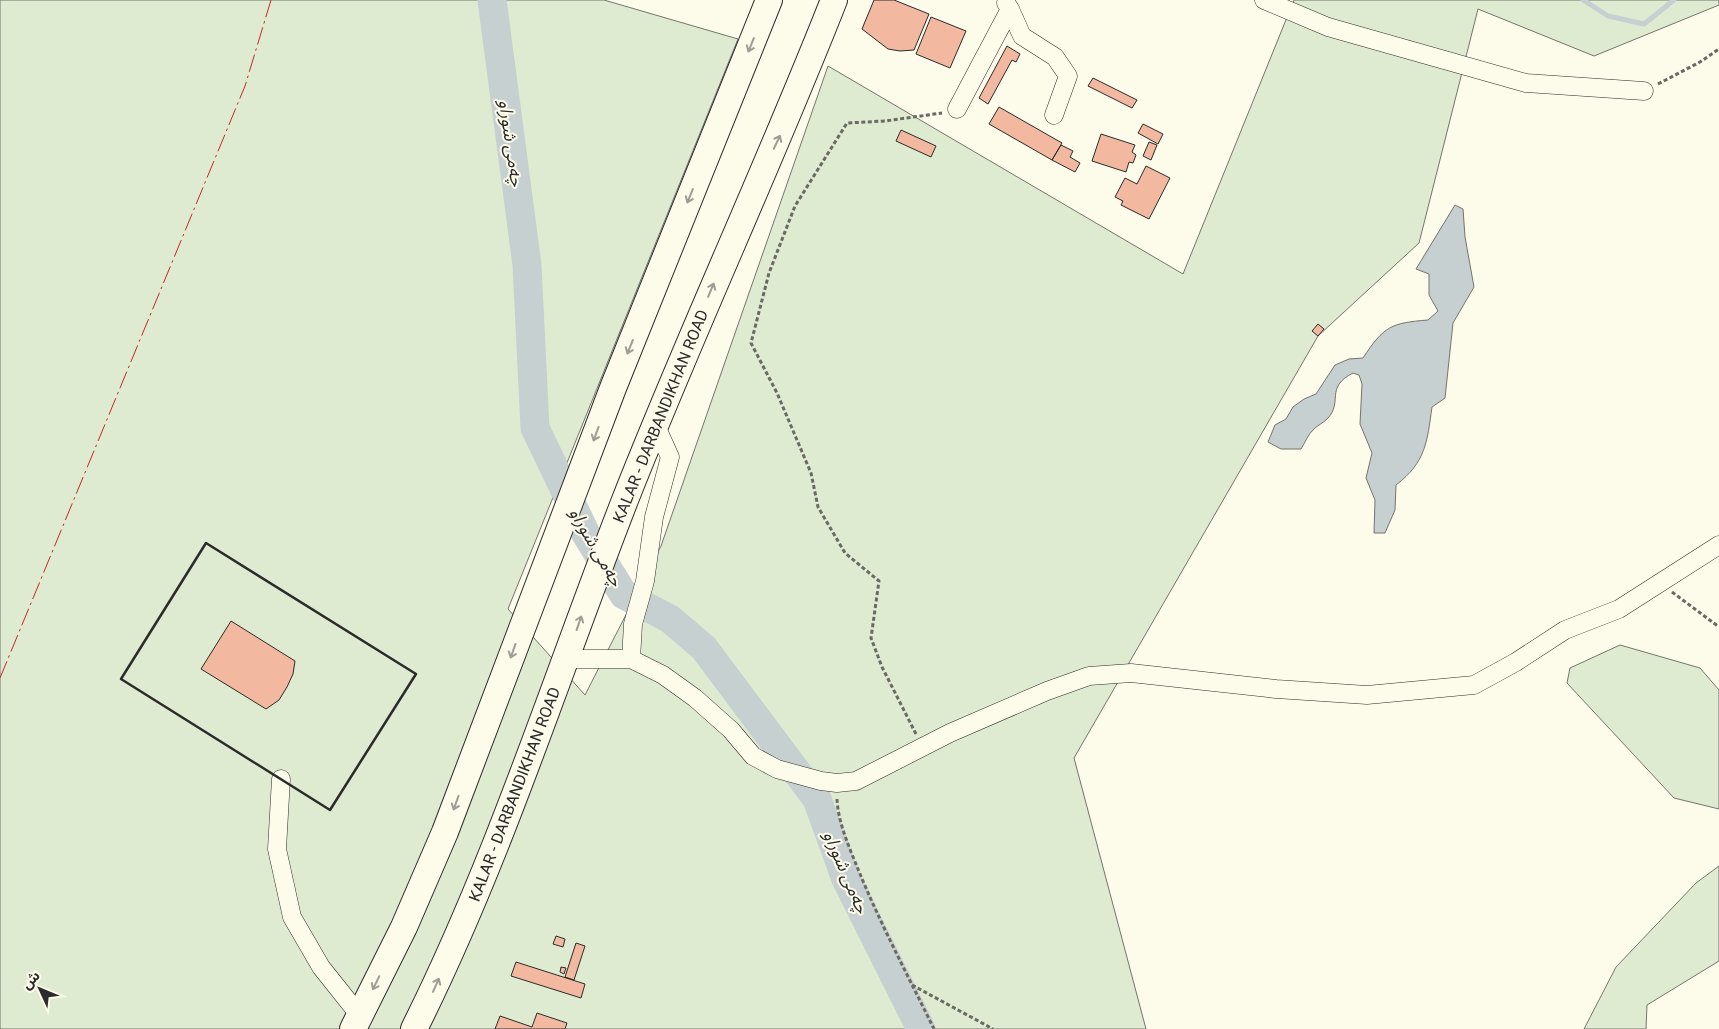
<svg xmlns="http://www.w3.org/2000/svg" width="1719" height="1029" font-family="Roboto,'Noto Sans Arabic',sans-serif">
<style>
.green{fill:#deebd1;stroke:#74746e}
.water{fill:#c7d0d0;stroke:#74746e}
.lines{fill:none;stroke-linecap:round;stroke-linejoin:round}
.stream{stroke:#c7d0d0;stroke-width:5}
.river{stroke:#c7d0d0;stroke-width:29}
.building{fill:#f2b8a0;stroke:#2b2b2b}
.minor-casing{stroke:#2b2b2b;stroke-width:19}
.highway-casing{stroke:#2b2b2b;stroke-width:28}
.path{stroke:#6a6964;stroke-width:3;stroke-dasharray:4 2.5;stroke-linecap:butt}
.minor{stroke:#fdfbea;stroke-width:18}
.highway{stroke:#fdfbea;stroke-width:26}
.wall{stroke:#2b2b2b;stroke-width:2.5}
.power{stroke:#c62828;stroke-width:1;stroke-dasharray:18 4 2.5 4;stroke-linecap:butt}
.oneway{stroke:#9e9d94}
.labels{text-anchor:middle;stroke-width:4;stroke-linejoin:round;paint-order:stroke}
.street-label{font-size:16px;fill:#2b2b2b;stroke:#fdfbea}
.water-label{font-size:18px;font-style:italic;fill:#2b2b2b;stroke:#fdfbea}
</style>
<rect width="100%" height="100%" fill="#fdfbea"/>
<path class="green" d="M 0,0 L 604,0 L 738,39 L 508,609 L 585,695 L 661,546 L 828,66 L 1183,274 L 1294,0 L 1719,0 L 1719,5 L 1594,56 L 1478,9 L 1419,243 L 1318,336 L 1074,758 L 1146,1029 L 0,1029 Z
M 1620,645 L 1700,668 L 1719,690 L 1719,809 L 1674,798 L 1567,683 L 1570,668 Z
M 1719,866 L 1719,961 L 1647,1005 L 1646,1029 L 1584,1029 L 1616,967 L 1696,883 Z"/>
<path class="water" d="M 1455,205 L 1463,209 L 1465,237 L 1474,287 L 1453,323 L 1445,398 L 1432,407 C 1427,442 1426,462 1396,485 L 1395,510 L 1385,533 L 1374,533 L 1375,500 L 1366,478 L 1372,453 L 1360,424 L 1362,384 L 1359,375 L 1353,373 C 1324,388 1344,402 1327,419 C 1323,423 1318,425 1314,429 C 1308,434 1305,443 1301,449 L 1281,449 L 1268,442 L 1275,425 L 1286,419 L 1293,407 L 1304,399 L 1316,394 L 1335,365 L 1349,359 L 1363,358 C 1384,326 1391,323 1428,320 L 1438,311 L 1429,295 L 1429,274 L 1416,269 Z"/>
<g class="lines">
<path class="stream" d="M 1583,0 L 1608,16 L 1644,24 L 1674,0"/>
<path class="river" d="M 492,0 L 527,265 L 535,428 L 586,534 L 624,595 L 670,619 L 704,648 L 817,799 L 846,879 L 921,1029"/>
</g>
<path class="building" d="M 874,0 L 894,0 L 929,14 L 914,50 L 900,51 L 888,49 L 862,29 Z
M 931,17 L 966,31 L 950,68 L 916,54 Z
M 1007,46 L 1020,54 L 1016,62 L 1012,60 L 988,104 L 979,98 Z
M 1093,78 L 1137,100 L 1132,108 L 1088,86 Z
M 999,107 L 1062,143 L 1052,160 L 989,124 Z
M 1143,124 L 1163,134 L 1158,144 L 1138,133 Z
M 901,130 L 936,146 L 931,157 L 896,141 Z
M 1101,134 L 1135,145 L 1132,152 L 1136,155 L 1133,163 L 1129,162 L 1126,172 L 1092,161 Z
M 1149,142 L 1157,145 L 1151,160 L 1143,156 Z
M 1061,145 L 1073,151 L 1070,157 L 1080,163 L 1075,172 L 1052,160 Z
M 1146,166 L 1170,178 L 1149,219 L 1121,205 L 1123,201 L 1115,197 L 1125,178 L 1137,184 Z
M 1318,324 L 1324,329 L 1318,336 L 1312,331 Z
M 231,621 L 295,661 L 293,674 L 287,687 L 279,700 L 266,709 L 201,669 Z
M 556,936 L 565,939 L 563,947 L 553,944 Z
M 576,943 L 585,946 L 574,980 L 565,977 Z
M 516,962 L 585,984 L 581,998 L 511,976 Z
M 561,967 L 566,968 L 564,974 L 560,972 Z
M 537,1013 L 567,1023 L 565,1029 L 495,1029 L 500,1016 L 532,1027 Z"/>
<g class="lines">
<defs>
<path id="minor" d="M 1264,0 L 1328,27 L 1526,83 L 1644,91
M 1010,9 L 1022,36 L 1055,57 L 1068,76 L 1054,115
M 957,109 L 1010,9 L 1006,3
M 566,659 L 631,659 L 663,675 L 695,698 L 731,730 L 753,756 L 777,769 L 821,781 L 837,783 L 856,781 L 950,733 L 1047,691 L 1089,676 L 1131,673 L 1276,689 L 1367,695 L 1474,685 L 1516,662 L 1565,630 L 1619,609 L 1719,545
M 631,659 L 633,624 L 645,581 L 654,517 L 670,457 L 655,424
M 281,779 L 277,849 L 292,917 L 321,967 L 360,1016"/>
<path id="highway" d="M 353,1029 L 404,927 L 445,832 L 613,388 L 769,0
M 414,1029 C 499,859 556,677 625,500 C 691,332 768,168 834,0"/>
</defs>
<use href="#minor" class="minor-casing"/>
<use href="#highway" class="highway-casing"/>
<path class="path" d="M 1658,84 L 1700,62 L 1719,49
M 1672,592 L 1719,627
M 916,734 L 882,667 L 871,638 L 879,581 L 845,553 L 818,507 L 811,473 L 777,393 L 751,343 L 769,273 L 795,206 L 847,123 L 885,121 L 942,113
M 837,799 C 838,822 849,847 858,869 C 880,923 908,976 934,1029
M 912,985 L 993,1029"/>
<use href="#minor" class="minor"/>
<use href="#highway" class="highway"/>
<path class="wall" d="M 206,543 L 416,674 L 330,810 L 121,679 Z"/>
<path class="power" d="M 0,678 L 245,86 L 271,0"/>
</g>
<defs><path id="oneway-shaft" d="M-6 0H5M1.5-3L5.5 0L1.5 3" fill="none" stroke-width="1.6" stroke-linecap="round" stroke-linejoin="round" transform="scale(1.25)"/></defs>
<g class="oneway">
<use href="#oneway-shaft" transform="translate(751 45) rotate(112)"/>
<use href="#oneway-shaft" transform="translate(777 142) rotate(-65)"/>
<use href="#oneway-shaft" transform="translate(690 196) rotate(112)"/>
<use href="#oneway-shaft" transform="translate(711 290) rotate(-67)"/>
<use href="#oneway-shaft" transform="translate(630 347) rotate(112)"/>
<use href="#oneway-shaft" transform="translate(596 434) rotate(110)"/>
<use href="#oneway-shaft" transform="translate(579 623) rotate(-71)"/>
<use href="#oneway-shaft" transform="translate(513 651) rotate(110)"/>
<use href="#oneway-shaft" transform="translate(456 803) rotate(110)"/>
<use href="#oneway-shaft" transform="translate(376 983) rotate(116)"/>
<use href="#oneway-shaft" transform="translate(436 985) rotate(-66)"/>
</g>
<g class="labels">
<g class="street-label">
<text transform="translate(660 416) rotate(-68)" y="6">KALAR - DARBANDIKHAN ROAD</text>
<text transform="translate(514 794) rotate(-69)" y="6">KALAR - DARBANDIKHAN ROAD</text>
</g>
<g class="water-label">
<text transform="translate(511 143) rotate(82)" y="6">چەمی شوراو</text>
<text transform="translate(596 547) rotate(60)" y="6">چەمی شوراو</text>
<text transform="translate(846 872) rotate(67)" y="6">چەمی شوراو</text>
</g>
</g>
<g transform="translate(40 989) rotate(314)" stroke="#fdfbea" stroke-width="4" paint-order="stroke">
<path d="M0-4L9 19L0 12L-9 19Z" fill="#2b2b2b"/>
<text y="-8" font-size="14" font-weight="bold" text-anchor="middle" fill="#2b2b2b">ش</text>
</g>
</svg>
